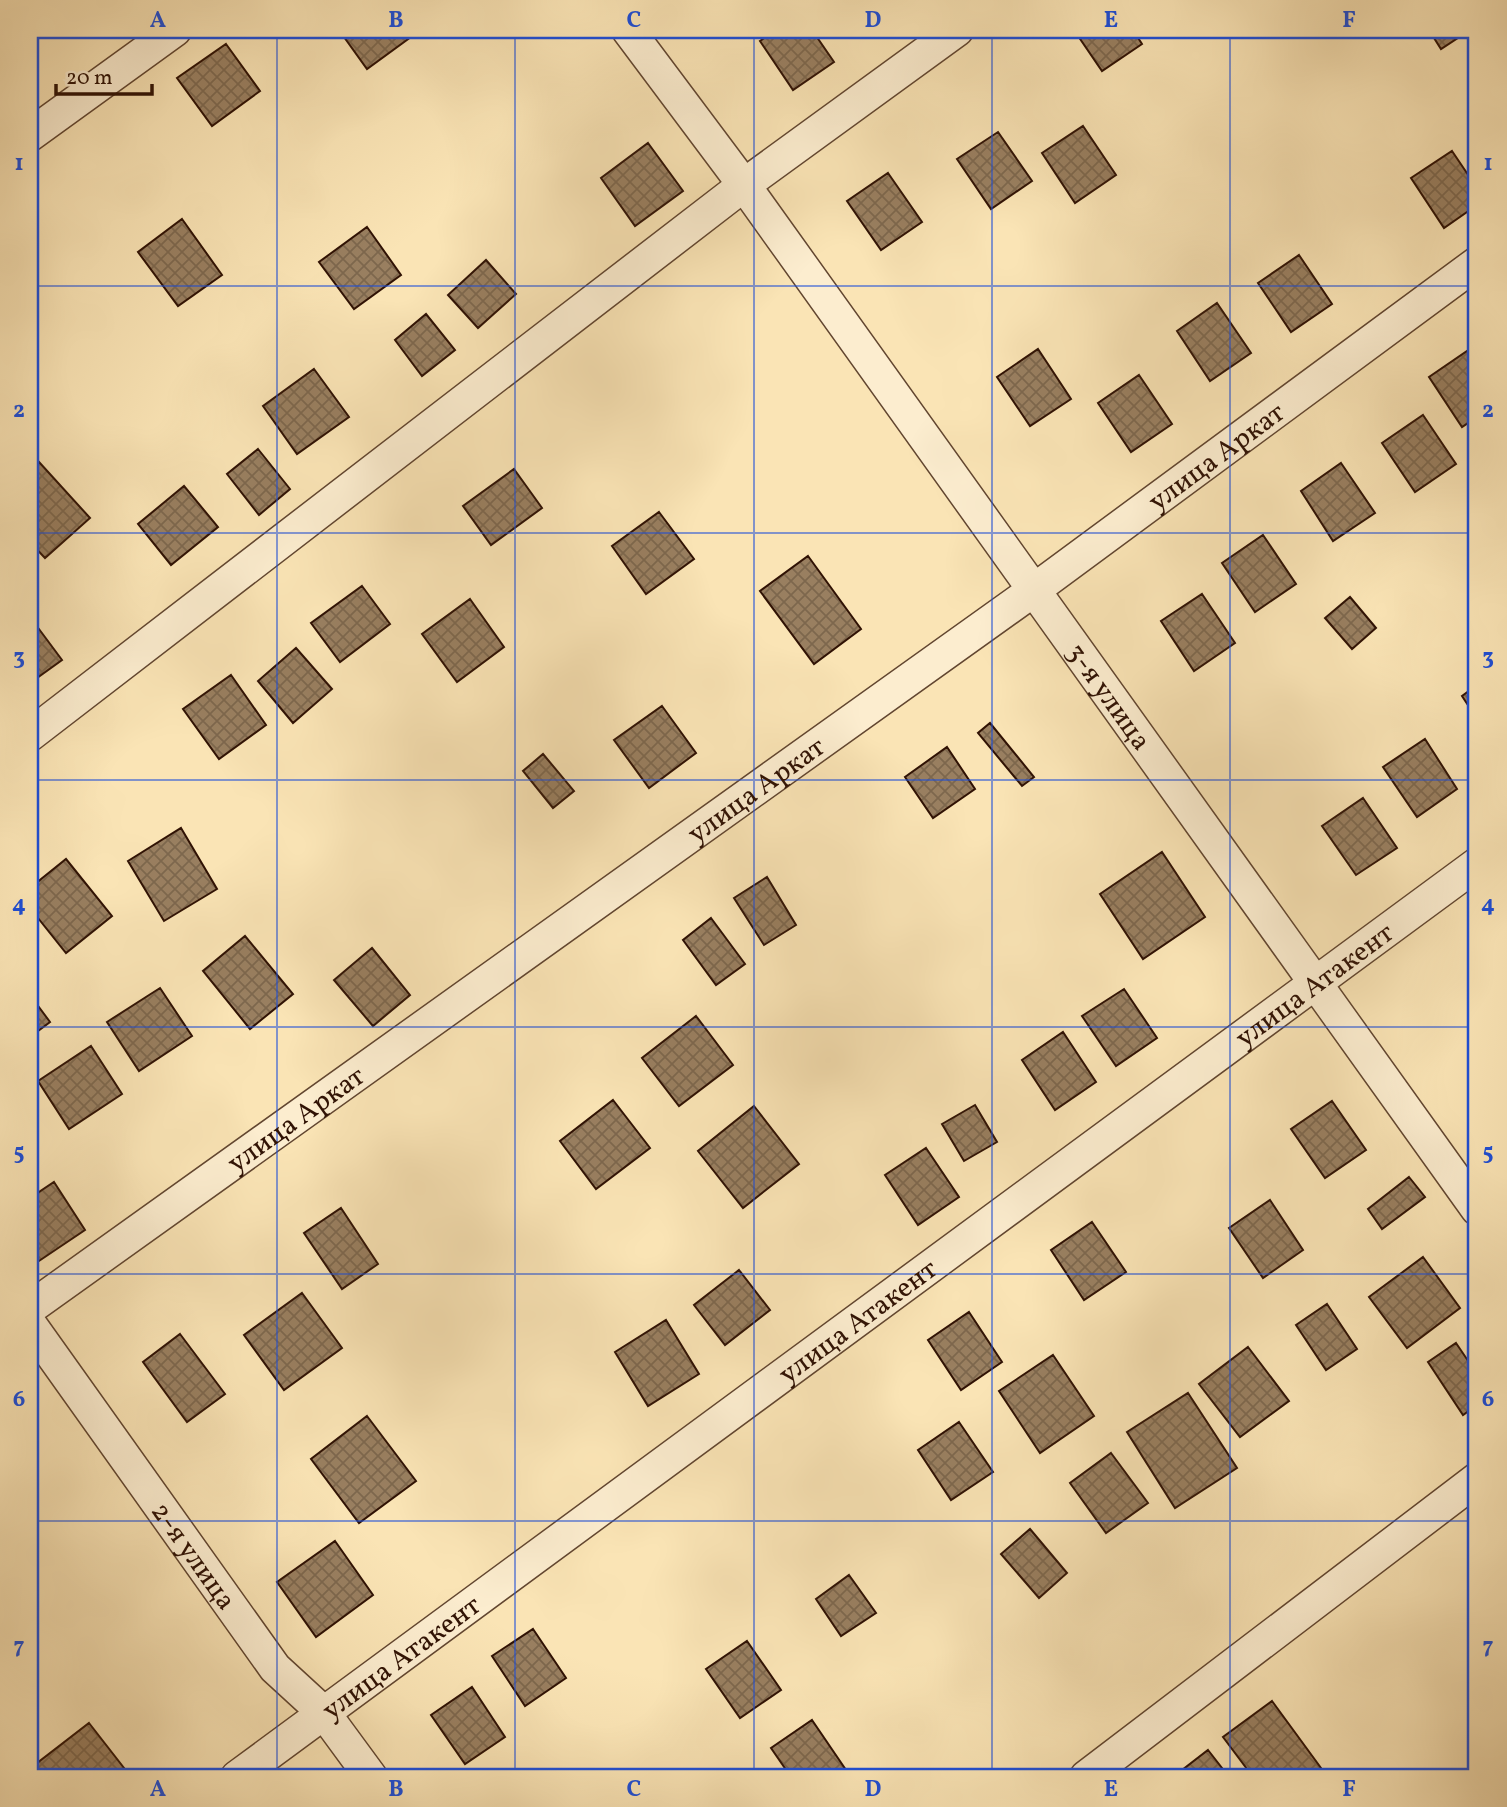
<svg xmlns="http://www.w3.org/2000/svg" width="1507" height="1807" font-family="Vollkorn,serif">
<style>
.building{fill:url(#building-cross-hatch);stroke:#301204;stroke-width:2}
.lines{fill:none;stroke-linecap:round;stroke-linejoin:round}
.minor-casing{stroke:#624630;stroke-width:35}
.minor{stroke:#fcedcf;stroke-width:32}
.grid{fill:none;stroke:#1d4ed8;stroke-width:2;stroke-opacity:0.55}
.labels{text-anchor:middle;stroke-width:7;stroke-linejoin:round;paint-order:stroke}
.street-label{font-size:28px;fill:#301204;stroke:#fcedcf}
.neatline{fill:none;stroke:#1d4ed8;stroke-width:2.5}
.grid-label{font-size:23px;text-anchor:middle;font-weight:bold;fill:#1d4ed8}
</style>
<defs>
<pattern id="building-cross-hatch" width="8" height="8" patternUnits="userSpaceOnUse" patternTransform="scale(1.75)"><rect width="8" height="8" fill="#997f60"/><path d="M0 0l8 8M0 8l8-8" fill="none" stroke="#7d674d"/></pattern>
</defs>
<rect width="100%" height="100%" fill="#fae4b5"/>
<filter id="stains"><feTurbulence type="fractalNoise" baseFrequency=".00286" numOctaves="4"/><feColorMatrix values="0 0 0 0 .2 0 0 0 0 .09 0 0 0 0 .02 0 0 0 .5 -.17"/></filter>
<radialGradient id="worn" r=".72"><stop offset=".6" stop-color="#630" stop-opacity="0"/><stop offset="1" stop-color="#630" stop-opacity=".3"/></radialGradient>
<path class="building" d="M 339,30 L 412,30 L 415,34 L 367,69 Z
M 776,30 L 812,30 L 834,62 L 793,90 L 760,41 Z
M 1074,30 L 1133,30 L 1142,44 L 1102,71 Z
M 1429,30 L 1470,30 L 1441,49 Z
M 226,44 L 260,91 L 212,126 L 177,78 Z
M 1083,126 L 1116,175 L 1075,203 L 1042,153 Z
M 998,132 L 1032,181 L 991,209 L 957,159 Z
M 648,143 L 683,191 L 635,226 L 601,178 Z
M 1452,151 L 1477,188 L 1477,205 L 1444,228 L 1411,178 Z
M 888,173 L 922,222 L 881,250 L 847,201 Z
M 182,219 L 222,275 L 178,306 L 138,252 Z
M 367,227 L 401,275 L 354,309 L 319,262 Z
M 1299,255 L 1332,304 L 1291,332 L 1258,283 Z
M 486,260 L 516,294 L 478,328 L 448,295 Z
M 1217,303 L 1251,353 L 1210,381 L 1177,331 Z
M 426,314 L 455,350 L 422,376 L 395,340 Z
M 1038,349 L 1071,399 L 1030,426 L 997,377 Z
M 1470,349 L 1477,360 L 1477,417 L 1462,427 L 1429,377 Z
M 314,369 L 349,417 L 297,454 L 263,406 Z
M 1139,375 L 1172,424 L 1131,452 L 1098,403 Z
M 1423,415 L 1456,464 L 1415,492 L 1382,443 Z
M 258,449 L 290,489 L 259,515 L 227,474 Z
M 39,462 L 90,518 L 45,558 L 30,542 L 30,470 Z
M 1341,463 L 1375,513 L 1333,541 L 1301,491 Z
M 514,469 L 542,508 L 491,545 L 463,506 Z
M 184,486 L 218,527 L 171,565 L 138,524 Z
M 659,512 L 694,559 L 646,594 L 612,546 Z
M 1263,535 L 1296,584 L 1255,612 L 1222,563 Z
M 808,556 L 861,629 L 814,664 L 760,591 Z
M 362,586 L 390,624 L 340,662 L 311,623 Z
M 1202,594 L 1235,643 L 1194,671 L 1161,621 Z
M 1350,597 L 1376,628 L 1352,649 L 1325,618 Z
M 470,599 L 504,647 L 457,682 L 422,634 Z
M 33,621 L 62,660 L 30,683 L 30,623 Z
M 296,648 L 332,689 L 293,723 L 258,681 Z
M 231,675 L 266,725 L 219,759 L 183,709 Z
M 1477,685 L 1477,719 L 1462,696 Z
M 662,706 L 696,753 L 649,788 L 614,740 Z
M 990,723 L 1034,777 L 1022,786 L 978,733 Z
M 1425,739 L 1457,789 L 1417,817 L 1383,767 Z
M 947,747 L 975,789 L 933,818 L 905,777 Z
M 543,754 L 574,791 L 553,808 L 523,771 Z
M 1363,798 L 1397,848 L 1356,875 L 1322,826 Z
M 181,828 L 217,889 L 164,921 L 128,861 Z
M 1162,852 L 1205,917 L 1143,959 L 1100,894 Z
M 66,859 L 112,916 L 66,953 L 30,908 L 30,888 Z
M 767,877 L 796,925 L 764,945 L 734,898 Z
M 711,918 L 745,964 L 716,985 L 683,940 Z
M 245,936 L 293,994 L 250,1029 L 203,971 Z
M 372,948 L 410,995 L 373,1026 L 334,980 Z
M 160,988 L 192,1036 L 139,1071 L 107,1022 Z
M 1124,989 L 1157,1038 L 1116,1066 L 1082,1016 Z
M 30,995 L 50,1022 L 30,1037 Z
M 696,1016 L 733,1065 L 679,1106 L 642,1058 Z
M 1063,1032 L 1096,1082 L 1055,1110 L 1022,1060 Z
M 91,1046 L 122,1094 L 69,1129 L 38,1081 Z
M 613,1100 L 650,1148 L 596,1189 L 560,1141 Z
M 1332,1101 L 1366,1150 L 1325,1178 L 1291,1129 Z
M 975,1105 L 997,1142 L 964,1161 L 942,1124 Z
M 754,1106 L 799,1164 L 743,1208 L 698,1151 Z
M 926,1148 L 959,1197 L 918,1225 L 885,1175 Z
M 1409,1177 L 1425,1197 L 1382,1229 L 1368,1209 Z
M 54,1182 L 85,1230 L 33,1265 L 30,1261 L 30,1198 Z
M 1270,1200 L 1303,1250 L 1263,1278 L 1229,1228 Z
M 341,1208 L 378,1264 L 342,1289 L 304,1233 Z
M 1092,1222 L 1126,1272 L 1084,1300 L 1051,1250 Z
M 1423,1257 L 1460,1308 L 1407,1348 L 1369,1297 Z
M 739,1270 L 770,1310 L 725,1345 L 694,1305 Z
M 302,1293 L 342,1348 L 284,1390 L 244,1335 Z
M 1327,1304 L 1357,1349 L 1326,1370 L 1296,1325 Z
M 969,1312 L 1002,1362 L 961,1390 L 928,1340 Z
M 666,1320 L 699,1374 L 648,1406 L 615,1352 Z
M 180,1334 L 225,1394 L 187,1422 L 143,1362 Z
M 1456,1343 L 1477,1374 L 1477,1405 L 1463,1415 L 1428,1362 Z
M 1248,1347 L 1289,1401 L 1240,1437 L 1199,1384 Z
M 1053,1355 L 1094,1416 L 1040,1453 L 999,1391 Z
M 1188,1393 L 1237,1468 L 1175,1508 L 1127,1432 Z
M 367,1416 L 416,1481 L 359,1523 L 311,1459 Z
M 959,1422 L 993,1472 L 951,1500 L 918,1450 Z
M 1111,1453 L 1148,1503 L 1106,1533 L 1070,1483 Z
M 1030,1529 L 1067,1573 L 1039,1598 L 1001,1554 Z
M 335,1541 L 373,1595 L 316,1637 L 277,1582 Z
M 849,1575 L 876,1613 L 841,1636 L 816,1599 Z
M 533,1629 L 566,1678 L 525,1706 L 492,1656 Z
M 747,1641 L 781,1690 L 740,1718 L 706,1669 Z
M 472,1687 L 505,1737 L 465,1764 L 431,1715 Z
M 1272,1701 L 1321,1768 L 1309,1777 L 1253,1777 L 1223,1737 Z
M 812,1720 L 846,1770 L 835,1777 L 791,1777 L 771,1748 Z
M 89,1723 L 131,1777 L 40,1777 L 32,1767 Z
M 1208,1750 L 1229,1777 L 1173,1777 Z"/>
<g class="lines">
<defs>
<g id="minor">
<path id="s1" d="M 628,30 L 744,185 L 1477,1209"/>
<path d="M 30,135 L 175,30"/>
<path d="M 30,735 L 744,185 L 957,30"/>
<path id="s2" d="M 30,1308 L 1034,590 L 1477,263"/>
<path id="s3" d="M 30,1324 L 275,1668 L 324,1713 L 371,1777"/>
<path id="s4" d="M 237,1777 L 1477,864"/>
<path d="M 1086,1777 L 1477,1479"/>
</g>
</defs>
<use href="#minor" class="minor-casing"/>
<use href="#minor" class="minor"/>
</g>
<path class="grid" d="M 277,30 L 277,1777M 515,30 L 515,1777M 754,30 L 754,1777M 992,30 L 992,1777M 1230,30 L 1230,1777M 30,286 L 1477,286M 30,533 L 1477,533M 30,780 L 1477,780M 30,1027 L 1477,1027M 30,1274 L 1477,1274M 30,1521 L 1477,1521"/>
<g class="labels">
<g class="street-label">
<text dy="10" stroke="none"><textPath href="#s2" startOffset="1460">улица Аркат</textPath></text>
<text dy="10" stroke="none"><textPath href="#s1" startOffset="822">3-я улица</textPath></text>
<text dy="10" stroke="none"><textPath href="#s2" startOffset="892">улица Аркат</textPath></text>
<text dy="10" stroke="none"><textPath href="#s4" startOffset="1337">улица Атакент</textPath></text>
<text dy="10" stroke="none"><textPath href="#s2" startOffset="326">улица Аркат</textPath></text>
<text dy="10" stroke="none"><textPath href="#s4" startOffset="770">улица Атакент</textPath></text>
<text dy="10" stroke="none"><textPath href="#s3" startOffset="284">2-я улица</textPath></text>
<text dy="10" stroke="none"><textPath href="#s4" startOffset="203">улица Атакент</textPath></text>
</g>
</g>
<rect width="1507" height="1807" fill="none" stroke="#fae4b5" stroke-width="77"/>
<path d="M56 84v10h96v-10" fill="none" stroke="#301204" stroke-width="3.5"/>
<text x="66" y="84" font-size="21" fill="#301204" stroke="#fcedcf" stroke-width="5" paint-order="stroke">20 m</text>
<rect x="38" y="38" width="1430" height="1731" class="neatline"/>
<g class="grid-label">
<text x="158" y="27">A</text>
<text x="396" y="27">B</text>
<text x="634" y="27">C</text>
<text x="873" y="27">D</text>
<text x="1111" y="27">E</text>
<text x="1349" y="27">F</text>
<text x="19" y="170">1</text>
<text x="1488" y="170">1</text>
<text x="19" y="417">2</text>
<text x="1488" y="417">2</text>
<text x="19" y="664">3</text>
<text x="1488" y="664">3</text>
<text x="19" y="911">4</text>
<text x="1488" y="911">4</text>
<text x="19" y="1159">5</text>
<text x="1488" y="1159">5</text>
<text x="19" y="1406">6</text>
<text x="1488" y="1406">6</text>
<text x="19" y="1653">7</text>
<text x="1488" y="1653">7</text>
<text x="158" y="1796">A</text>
<text x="396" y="1796">B</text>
<text x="634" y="1796">C</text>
<text x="873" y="1796">D</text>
<text x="1111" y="1796">E</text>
<text x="1349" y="1796">F</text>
</g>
<rect width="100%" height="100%" filter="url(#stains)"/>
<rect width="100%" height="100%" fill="url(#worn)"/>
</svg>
